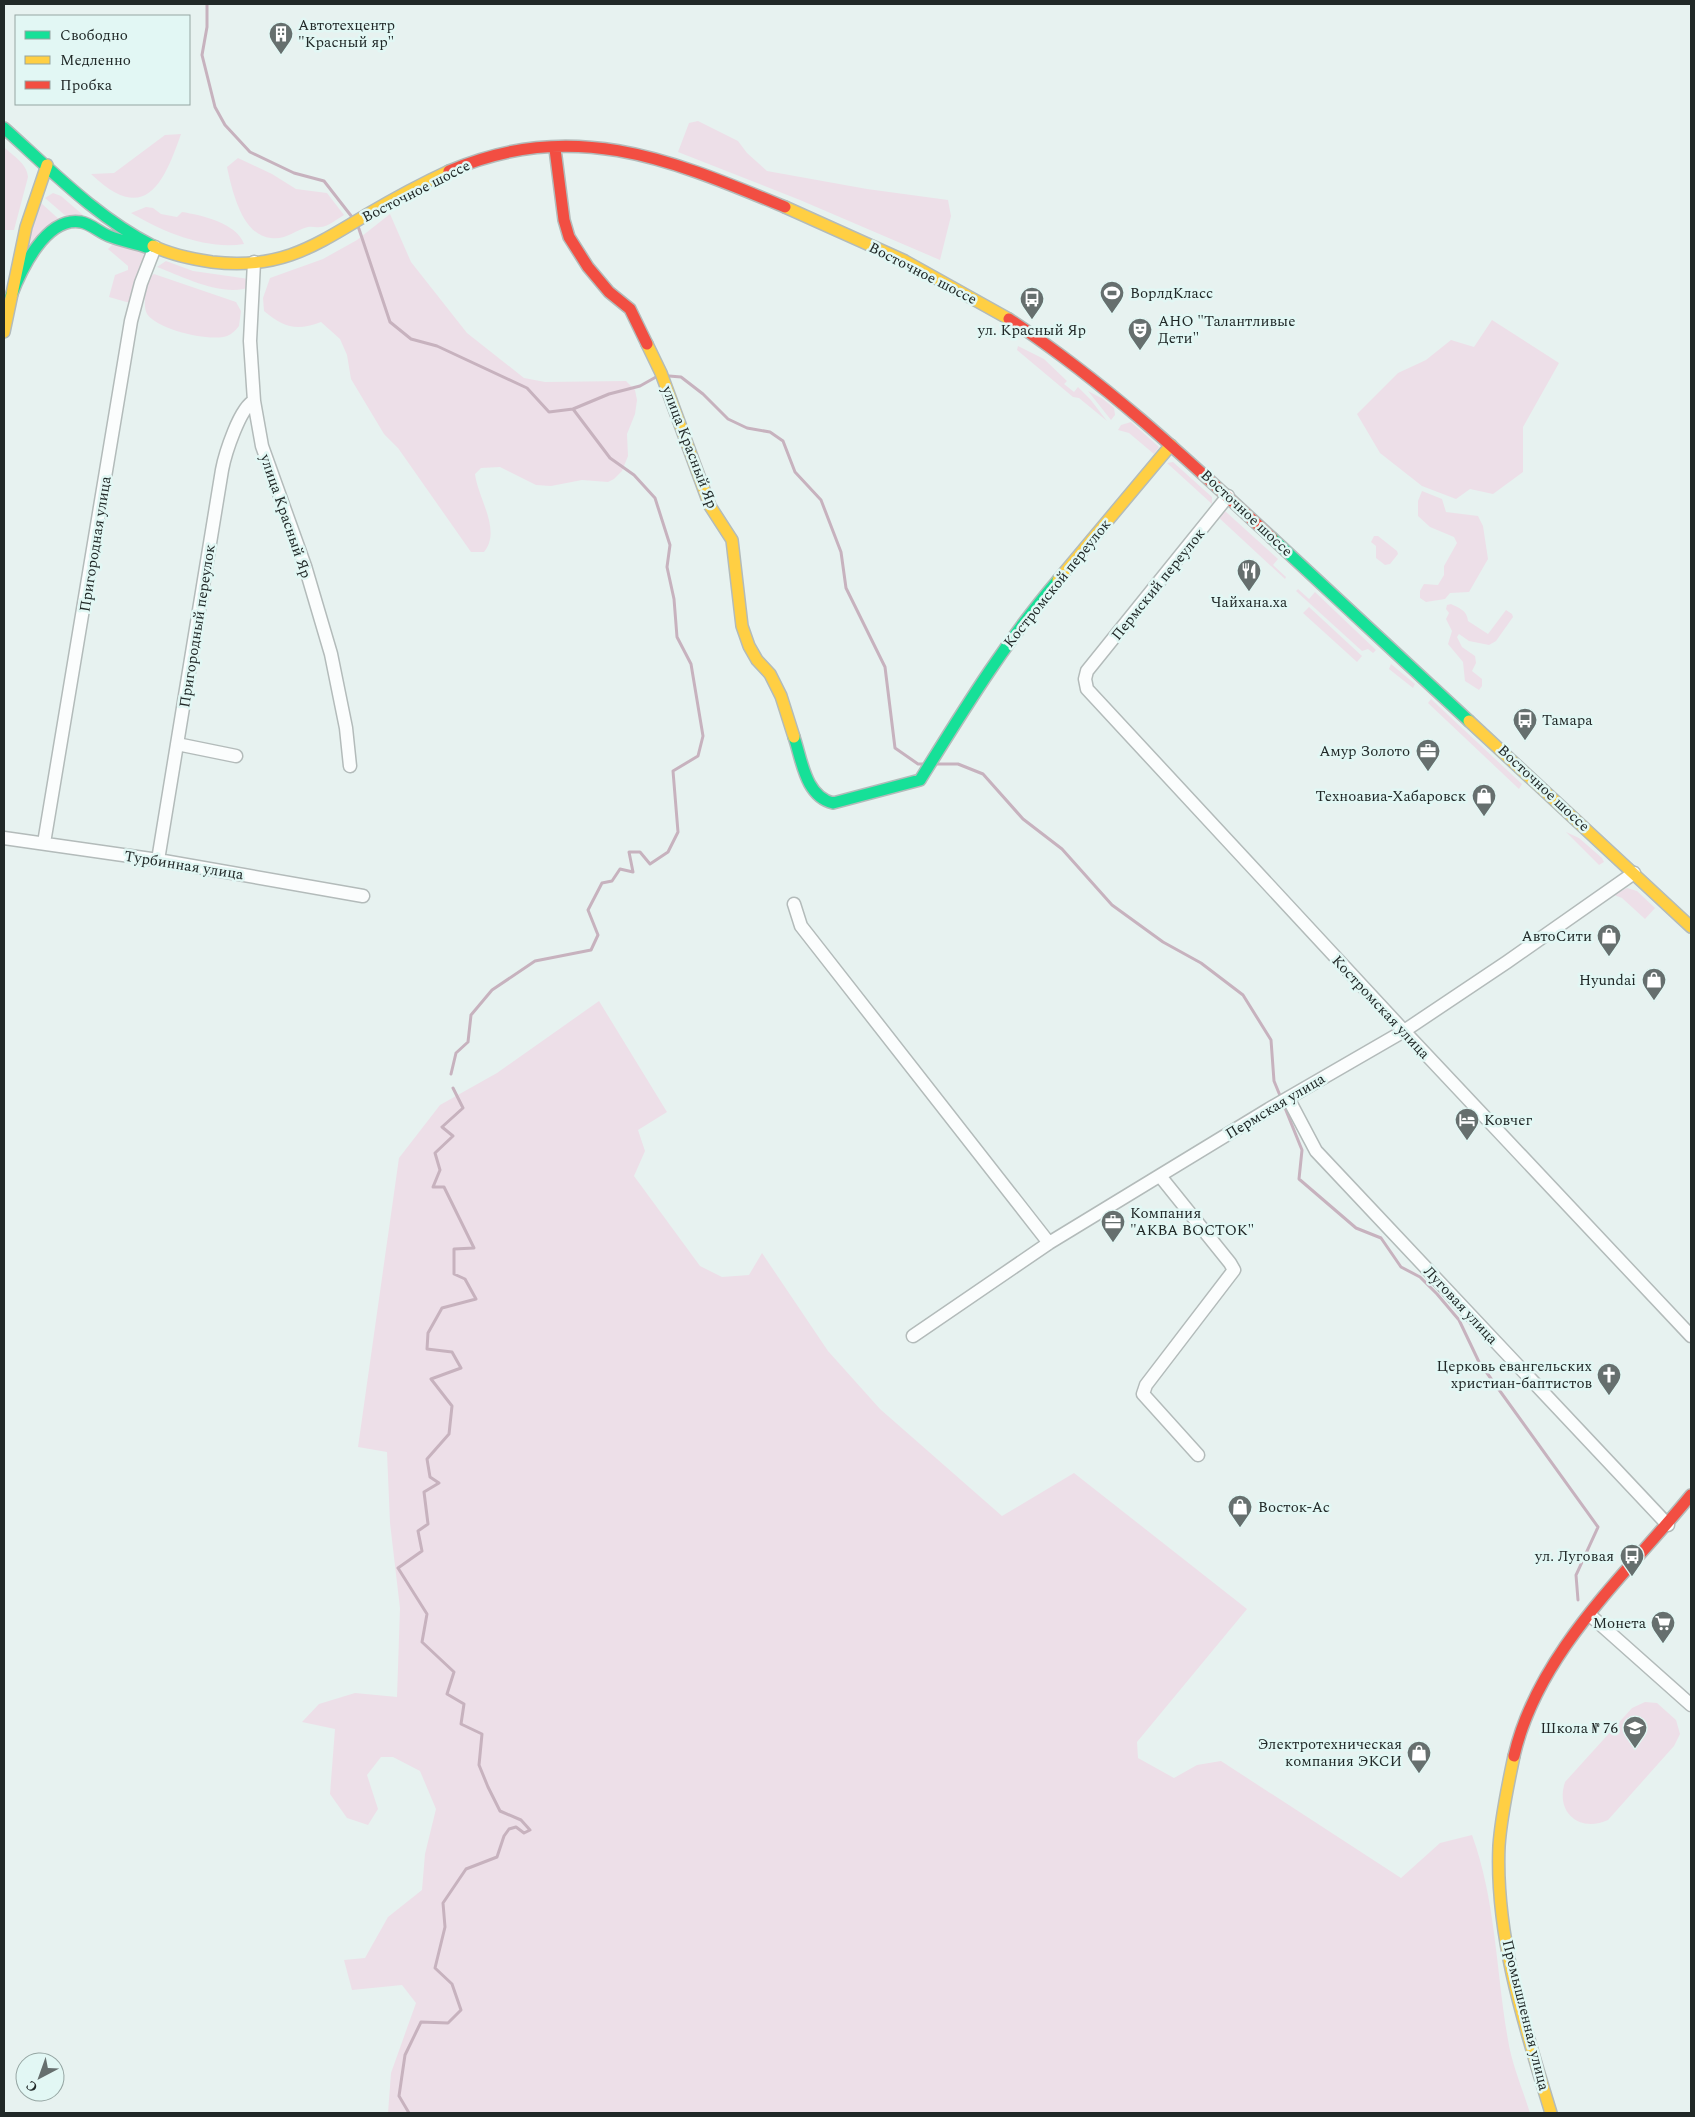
<svg xmlns="http://www.w3.org/2000/svg" width="1695" height="2117" font-family="Spectral,serif">
<style>
.green{fill:#eddfe8}
.lines{fill:none;stroke-linecap:round;stroke-linejoin:round}
.stream{stroke:#c7b2be;stroke-width:3}
.street-casing{stroke:#b3bbba;stroke-width:15}
.fast-casing{stroke:#b3bbba;stroke-width:14}
.slow-casing{stroke:#b3bbba;stroke-width:14}
.jam-casing{stroke:#b3bbba;stroke-width:14}
.street{stroke:#fbfdfd;stroke-width:12}
.fast{stroke:#16e098;stroke-width:11}
.slow{stroke:#ffcf43;stroke-width:11}
.jam{stroke:#f24e42;stroke-width:11}
.labels{text-anchor:middle;stroke-width:5;stroke-linejoin:round;paint-order:stroke}
.poi-label{font-size:15px;fill:#212928;stroke:#e2f7f4;text-anchor:end}
.street-label{font-size:15px;fill:#212928;stroke:#e2f7f4}
</style>
<rect width="100%" height="100%" fill="#e7f2f0"/>
<path class="green" d="M 698,121 L 738,141 L 747,153 L 767,171 L 867,189 L 948,200 L 951,216 L 940,260 L 800,200 L 678,152 L 689,123 Z
M 181,134 C 163,186 144,225 91,174 L 114,173 L 165,135 Z
M 4,147 C 13,156 27,163 28,177 L 14,230 L 4,230 Z
M 238,158 L 272,174 L 296,189 L 327,193 L 344,215 C 337,219 328,227 320,227 C 316,228 312,226 308,227 C 295,230 286,240 271,238 C 242,236 232,190 227,167 Z
M 53,193 L 61,196 L 83,215 L 67,217 L 45,198 Z
M 41,203 L 61,221 L 26,247 Z
M 146,207 L 153,208 L 161,214 L 177,217 L 182,212 C 201,215 237,223 244,244 C 206,250 163,232 131,213 Z
M 390,214 L 411,262 L 467,333 L 524,378 L 545,382 L 626,381 L 635,390 L 637,400 L 635,414 L 627,434 L 628,456 L 622,471 L 614,479 L 608,482 L 582,480 L 551,486 L 536,485 L 500,467 L 481,468 L 475,474 C 478,499 502,530 484,552 L 471,552 L 398,448 L 384,434 L 351,379 L 347,355 L 340,339 L 321,322 C 297,331 284,328 264,311 L 263,298 L 270,278 L 323,259 L 357,240 Z
M 115,242 L 143,253 L 145,258 L 130,303 L 109,297 L 115,275 L 128,270 L 128,266 L 108,249 Z
M 166,261 L 193,271 L 249,279 L 253,286 C 225,299 184,277 157,267 Z
M 154,274 L 236,302 L 241,311 L 239,326 C 236,330 232,334 227,336 C 210,342 158,330 147,314 C 144,308 145,301 145,295 C 146,286 147,279 154,274 Z
M 1492,320 L 1559,363 L 1523,427 L 1523,472 L 1493,494 L 1470,489 L 1456,499 L 1422,486 L 1380,453 L 1357,414 L 1398,373 L 1426,360 L 1451,340 L 1474,347 Z
M 1018,346 L 1044,359 L 1067,381 L 1064,384 L 1074,392 L 1078,387 L 1090,399 L 1107,421 L 1079,398 L 1073,397 L 1017,350 Z
M 1088,391 L 1103,399 L 1114,408 L 1115,415 L 1111,420 Z
M 1131,422 L 1159,447 L 1154,454 L 1129,433 L 1118,430 L 1121,425 Z
M 1173,462 L 1212,497 L 1212,504 L 1167,463 Z
M 1422,491 L 1442,499 L 1446,512 L 1478,516 L 1483,526 L 1488,559 L 1469,592 L 1450,593 L 1445,599 L 1426,602 L 1420,598 L 1420,591 L 1424,584 L 1438,585 L 1444,575 L 1444,566 L 1457,543 L 1454,537 L 1430,527 L 1418,516 L 1418,501 Z
M 1225,511 L 1278,559 L 1273,565 L 1286,577 L 1285,579 L 1217,516 Z
M 1374,536 L 1378,536 L 1397,551 L 1398,554 L 1390,564 L 1385,565 L 1376,558 L 1376,546 L 1371,542 Z
M 1298,589 L 1309,599 L 1315,592 L 1376,650 L 1373,653 L 1368,649 L 1362,651 L 1296,591 Z
M 1451,604 C 1459,608 1467,610 1468,621 L 1488,634 L 1506,610 L 1512,614 L 1513,617 L 1496,641 L 1489,645 L 1469,641 L 1459,634 L 1457,637 L 1462,647 L 1475,656 L 1476,663 L 1472,671 L 1482,679 L 1482,686 L 1479,690 L 1465,681 L 1463,662 L 1448,644 L 1452,631 L 1446,619 L 1449,613 L 1446,609 L 1447,605 Z
M 1309,607 L 1362,656 L 1357,662 L 1303,613 Z
M 1391,664 L 1415,684 L 1413,688 L 1389,669 Z
M 1431,699 L 1522,784 L 1519,789 L 1428,703 Z
M 1566,832 L 1579,838 L 1602,858 L 1604,862 L 1599,865 Z
M 1627,888 L 1637,891 L 1655,908 L 1645,919 L 1622,898 L 1614,895 Z
M 599,1001 L 667,1112 L 638,1130 L 645,1151 L 634,1176 L 700,1266 L 722,1277 L 749,1275 L 762,1253 L 828,1351 L 880,1409 L 1002,1516 L 1074,1473 L 1247,1609 L 1137,1742 L 1138,1758 L 1174,1778 L 1197,1765 L 1221,1761 L 1401,1878 L 1440,1843 L 1472,1835 C 1496,1901 1496,1971 1508,2040 C 1512,2065 1523,2090 1530,2113 L 388,2113 L 391,2073 L 416,2003 L 402,1985 L 352,1990 L 344,1960 L 365,1958 L 388,1917 L 422,1890 L 425,1854 L 436,1809 L 420,1771 L 393,1757 L 381,1757 L 367,1775 L 378,1809 L 368,1825 L 347,1818 L 330,1794 L 335,1729 L 302,1722 L 319,1704 L 355,1693 L 397,1697 L 400,1608 L 390,1523 L 387,1452 L 358,1447 L 399,1158 L 440,1105 L 497,1073 Z
M 1645,1702 L 1657,1703 L 1676,1720 L 1680,1734 L 1674,1746 L 1608,1820 C 1579,1833 1555,1812 1565,1782 L 1632,1708 Z"/>
<g class="lines">
<path class="stream" d="M 207,4 L 207,27 L 202,55 L 215,107 L 225,125 L 250,152 L 294,173 L 324,181 L 352,217
M 358,226 L 390,322 L 411,339 L 437,346 L 527,388 L 549,412 L 573,409 L 610,458 L 634,475 L 655,498 L 670,545 L 667,567 L 674,599 L 677,637 L 691,664 L 703,736 L 698,756 L 673,771 L 678,832 L 668,852 L 650,864 L 640,852 L 629,852 L 633,872 L 620,869 L 612,881 L 602,883 L 588,910 L 598,935 L 591,950 L 535,961 L 492,990 L 471,1015 L 468,1042 L 456,1053 L 451,1074
M 669,376 L 681,377 L 703,394 L 728,419 L 747,428 L 770,432 L 783,441 L 795,472 L 821,500 L 841,552 L 846,588 L 885,667 L 895,748 L 918,764 L 923,764
M 573,409 L 609,394 L 640,386 L 656,377
M 937,764 L 958,764 L 983,774 L 1023,819 L 1062,849 L 1112,905 L 1163,942 L 1201,963 L 1243,995 L 1271,1040 L 1274,1081 L 1281,1098
M 1283,1103 L 1302,1150 L 1299,1179 L 1356,1228 L 1381,1238 L 1401,1267 L 1420,1277 L 1437,1294 L 1459,1320 L 1479,1362 L 1598,1527 L 1576,1575 L 1578,1600
M 409,2113 L 399,2096 L 405,2055 L 421,2022 L 448,2023 L 461,2010 L 452,1984 L 435,1968 L 445,1927 L 443,1903 L 466,1869 L 497,1857 L 504,1836 L 509,1829 L 516,1827 L 524,1833 L 530,1830 L 521,1820 L 500,1811 L 488,1787 L 479,1765 L 482,1734 L 461,1724 L 464,1704 L 447,1694 L 454,1672 L 422,1642 L 427,1614 L 398,1568 L 422,1551 L 418,1531 L 428,1524 L 424,1492 L 439,1483 L 430,1477 L 427,1459 L 449,1434 L 452,1406 L 431,1379 L 461,1368 L 452,1352 L 427,1349 L 428,1333 L 442,1308 L 476,1299 L 465,1279 L 454,1274 L 454,1249 L 474,1248 L 444,1187 L 433,1187 L 440,1170 L 435,1153 L 453,1136 L 442,1127 L 463,1108 L 453,1088"/>
<defs>
<path id="street" d="M 254,262 L 250,341 L 254,401 L 262,446 L 305,566 L 331,654 L 346,728 L 350,766
M 1228,496 L 1087,671 L 1085,679 L 1087,689 L 1404,1031 L 1691,1336
M 177,744 L 236,756
M 4,838 L 158,860 L 363,896
M 44,843 L 131,321 L 141,283 L 155,247
M 158,860 L 222,470 C 225,454 240,407 254,401
M 794,904 L 801,926 L 1049,1243
M 1288,1098 L 1316,1151 L 1668,1525
M 1160,1176 L 1230,1263 L 1234,1270 L 1146,1385 L 1143,1394 L 1198,1455
M 913,1336 L 1049,1243 L 1269,1109 L 1404,1031 L 1507,962 L 1634,873
M 1591,1616 L 1691,1705"/>
<path id="fast" d="M 4,128 C 51,170 96,217 153,246
M 11,296 C 21,270 46,216 81,222 C 91,224 99,232 109,236 C 121,241 134,243 146,247
M 1272,538 L 1469,721
M 794,737 C 802,760 805,796 833,803 L 920,780 C 963,711 1005,642 1058,580"/>
<path id="slow" d="M 785,207 L 905,261 L 1009,319
M 153,246 C 171,255 192,259 212,262 C 280,270 313,247 368,214 C 395,198 421,184 449,171
M 4,332 L 26,227 L 47,165
M 647,344 L 661,373 L 710,506 L 732,540 L 742,626 L 749,646 L 757,660 L 770,674 L 781,696 L 794,737
M 1058,580 L 1171,445
M 1469,721 L 1691,927
M 1514,1756 C 1508,1785 1501,1816 1499,1846 C 1495,1936 1525,2028 1551,2113"/>
<path id="jam" d="M 555,149 L 564,220 L 569,237 L 588,267 L 609,292 L 630,309 L 647,344
M 449,171 C 574,118 669,159 785,207
M 1009,319 C 1105,382 1188,460 1272,538
M 1514,1756 C 1538,1652 1626,1575 1691,1495"/>
</defs>
<use href="#street" class="street-casing"/>
<use href="#fast" class="fast-casing"/>
<use href="#slow" class="slow-casing"/>
<use href="#jam" class="jam-casing"/>
<use href="#street" class="street"/>
<use href="#fast" class="fast"/>
<use href="#slow" class="slow"/>
<use href="#jam" class="jam"/>
</g>
<defs>
<symbol id="building-pin" viewBox="-11 -11 22 30"><path d="M0 17L-7.5 6A9.5 9.5 0 1 1 7.5 6Z" fill="#666f6e" stroke="#e2f7f4"/><path d="M-4-6H4V6H1V3H-1V6H-4ZM-2.5-4.3h1.7v1.8h-1.7ZM.8-4.3h1.7v1.8H.8ZM-2.5-1h1.7V.8h-1.7ZM.8-1h1.7V.8H.8Z" fill="#fff"/></symbol>
<symbol id="stadium-pin" viewBox="-11 -11 22 30"><path d="M0 17L-7.5 6A9.5 9.5 0 1 1 7.5 6Z" fill="#666f6e" stroke="#e2f7f4"/><path d="M0-5a6.5 5 0 1 0 0 10a6.5 5 0 1 0 0-10ZM-3.5-1.8h7v3.6h-7Z" fill="#fff"/></symbol>
<symbol id="bus-pin" viewBox="-11 -11 22 30"><path d="M0 17L-7.5 6A9.5 9.5 0 1 1 7.5 6Z" fill="#666f6e" stroke="#e2f7f4"/><path d="M-5-6H5V4H4V6H2V4H-2V6H-4V4H-5ZM-3.5-4V0h7V-4ZM-3.5 1.2v1.5H-2V1.2ZM2 1.2v1.5H3.5V1.2Z" fill="#fff"/></symbol>
<symbol id="theatre-pin" viewBox="-11 -11 22 30"><path d="M0 17L-7.5 6A9.5 9.5 0 1 1 7.5 6Z" fill="#666f6e" stroke="#e2f7f4"/><path d="M-5-5.5Q0-4 5-5.5V0Q5 5 0 6Q-5 5-5 0ZM-3.3-2.5H-1v1.5H-3.3ZM1-2.5H3.3v1.5H1ZM-2.8 1Q0 5.5 2.8 1Z" fill="#fff"/></symbol>
<symbol id="restaurant-pin" viewBox="-11 -11 22 30"><path d="M0 17L-7.5 6A9.5 9.5 0 1 1 7.5 6Z" fill="#666f6e" stroke="#e2f7f4"/><path d="M-5-6h1v4h1v-4h1v4h1v-4h1v5L-1.5 .5V6h-2V.5L-5-1ZM5-6V6H3V1.5H1.5Q1.5-4 5-6Z" fill="#fff"/></symbol>
<symbol id="office-pin" viewBox="-11 -11 22 30"><path d="M0 17L-7.5 6A9.5 9.5 0 1 1 7.5 6Z" fill="#666f6e" stroke="#e2f7f4"/><path d="M-6-3h4V-5.5h4V-3h4V5H-6ZM-1-4.5V-3h2v-1.5ZM-6 0V1H6V0Z" fill="#fff"/></symbol>
<symbol id="shop-pin" viewBox="-11 -11 22 30"><path d="M0 17L-7.5 6A9.5 9.5 0 1 1 7.5 6Z" fill="#666f6e" stroke="#e2f7f4"/><path d="M-5-2.5h2.3a2.7 3.5 0 0 1 5.4 0H5L5.5 6h-11ZM-1.5-2.5h3a1.5 2.3 0 0 0-3 0Z" fill="#fff"/></symbol>
<symbol id="hotel-pin" viewBox="-11 -11 22 30"><path d="M0 17L-7.5 6A9.5 9.5 0 1 1 7.5 6Z" fill="#666f6e" stroke="#e2f7f4"/><path d="M-6-4.5h1.5V1H6V5H4.5V3h-9V5H-6ZM-4 0a1.8 1.8 0 1 1 3.6 0ZM.5 0V-2.5h3Q6-2.5 6 0Z" fill="#fff"/></symbol>
<symbol id="church-pin" viewBox="-11 -11 22 30"><path d="M0 17L-7.5 6A9.5 9.5 0 1 1 7.5 6Z" fill="#666f6e" stroke="#e2f7f4"/><path d="M-1.2-6h2.4v3.5h3.3v2.4h-3.3V6h-2.4V-.1h-3.3v-2.4h3.3Z" fill="#fff"/></symbol>
<symbol id="supermarket-pin" viewBox="-11 -11 22 30"><path d="M0 17L-7.5 6A9.5 9.5 0 1 1 7.5 6Z" fill="#666f6e" stroke="#e2f7f4"/><path d="M-6-5.5h2.5l.6 2H6L4.5 2H-2.5L-4.4-4H-6ZM-1.5 3.2a1.3 1.3 0 1 0 .1 0ZM3 3.2a1.3 1.3 0 1 0 .1 0Z" fill="#fff"/></symbol>
<symbol id="school-pin" viewBox="-11 -11 22 30"><path d="M0 17L-7.5 6A9.5 9.5 0 1 1 7.5 6Z" fill="#666f6e" stroke="#e2f7f4"/><path d="M0-5L7-2L0 1L-7-2ZM-4 1L0 2.5L4 1V4Q0 6-4 4Z" fill="#fff"/></symbol>
</defs>
<g fill-rule="evenodd">
<use href="#building-pin" x="267" y="20" width="28" height="38"/>
<use href="#stadium-pin" x="1098" y="279" width="28" height="38"/>
<use href="#bus-pin" x="1018" y="285" width="28" height="38"/>
<use href="#theatre-pin" x="1126" y="316" width="28" height="38"/>
<use href="#restaurant-pin" x="1235" y="557" width="28" height="38"/>
<use href="#bus-pin" x="1511" y="706" width="28" height="38"/>
<use href="#office-pin" x="1414" y="737" width="28" height="38"/>
<use href="#shop-pin" x="1470" y="782" width="28" height="38"/>
<use href="#shop-pin" x="1595" y="922" width="28" height="38"/>
<use href="#shop-pin" x="1640" y="966" width="28" height="38"/>
<use href="#hotel-pin" x="1453" y="1106" width="28" height="38"/>
<use href="#office-pin" x="1099" y="1208" width="28" height="38"/>
<use href="#church-pin" x="1595" y="1361" width="28" height="38"/>
<use href="#shop-pin" x="1226" y="1493" width="28" height="38"/>
<use href="#bus-pin" x="1618" y="1542" width="28" height="38"/>
<use href="#supermarket-pin" x="1649" y="1609" width="28" height="38"/>
<use href="#school-pin" x="1621" y="1714" width="28" height="38"/>
<use href="#shop-pin" x="1405" y="1739" width="28" height="38"/>
</g>
<g class="labels">
<g class="poi-label">
<text x="298" y="30" text-anchor="start">Автотехцентр<tspan x="298" dy="17">"Красный яр"</tspan></text>
<text x="1130" y="298" text-anchor="start">ВорлдКласс</text>
<text x="1158" y="326" text-anchor="start">АНО "Талантливые<tspan x="1158" dy="17">Дети"</tspan></text>
<text x="1032" y="335" text-anchor="middle">ул. Красный Яр</text>
<text x="1249" y="607" text-anchor="middle">Чайхана.ха</text>
<text x="1542" y="725" text-anchor="start">Тамара</text>
<text x="1410" y="756">Амур Золото</text>
<text x="1466" y="801">Техноавиа-Хабаровск</text>
<text x="1592" y="941">АвтоСити</text>
<text x="1636" y="985">Hyundai</text>
<text x="1484" y="1125" text-anchor="start">Ковчег</text>
<text x="1130" y="1218" text-anchor="start">Компания<tspan x="1130" dy="17">"АКВА ВОСТОК"</tspan></text>
<text x="1592" y="1371">Церковь евангельских<tspan x="1592" dy="17">христиан-баптистов</tspan></text>
<text x="1258" y="1512" text-anchor="start">Восток-Ас</text>
<text x="1614" y="1561">ул. Луговая</text>
<text x="1646" y="1628">Монета</text>
<text x="1618" y="1733">Школа № 76</text>
<text x="1402" y="1749">Электротехническая<tspan x="1402" dy="17">компания ЭКСИ</tspan></text>
</g>
<g class="street-label">
<text transform="translate(416 191) rotate(-27)" y="5">Восточное шоссе</text>
<text transform="translate(923 273) rotate(27)" y="5">Восточное шоссе</text>
<text transform="translate(690 447) rotate(69)" y="5">улица Красный Яр</text>
<text transform="translate(1247 513) rotate(43)" y="5">Восточное шоссе</text>
<text transform="translate(286 516) rotate(71)" y="5">улица Красный Яр</text>
<text transform="translate(95 544) rotate(-81)" y="5">Пригородная улица</text>
<text transform="translate(1057 583) rotate(-51)" y="5">Костромской переулок</text>
<text transform="translate(1158 584) rotate(-51)" y="5">Пермский переулок</text>
<text transform="translate(197 626) rotate(-81)" y="5">Пригородный переулок</text>
<text transform="translate(1544 788) rotate(43)" y="5">Восточное шоссе</text>
<text transform="translate(184 865) rotate(9)" y="5">Турбинная улица</text>
<text transform="translate(1381 1007) rotate(47)" y="5">Костромская улица</text>
<text transform="translate(1275 1106) rotate(-31)" y="5">Пермская улица</text>
<text transform="translate(1461 1305) rotate(47)" y="5">Луговая улица</text>
<text transform="translate(1526 2015) rotate(76)" y="5">Промышленная улица</text>
</g>
</g>
<rect width="1695" height="2117" fill="none" stroke="#212928" stroke-width="10"/>
<rect x="15" y="15" width="175" height="90" fill="#e2f7f4" stroke="#95a5a2"/>
<rect x="25" y="31" width="25" height="8" fill="#16e098" stroke="#95a5a2"/>
<text x="60" y="40" font-size="15" fill="#212928">Свободно</text>
<rect x="25" y="56" width="25" height="8" fill="#ffcf43" stroke="#95a5a2"/>
<text x="60" y="65" font-size="15" fill="#212928">Медленно</text>
<rect x="25" y="81" width="25" height="8" fill="#f24e42" stroke="#95a5a2"/>
<text x="60" y="90" font-size="15" fill="#212928">Пробка</text>
<g transform="translate(40 2077) rotate(221)"><circle r="24" fill="#e2f7f4" stroke="#95a5a2"/>
<path d="M0-4L9 19L0 12L-9 19Z" fill="#666f6e"/>
<text y="-8" font-size="14" font-weight="bold" text-anchor="middle" fill="#212928">С</text>
</g>
</svg>
